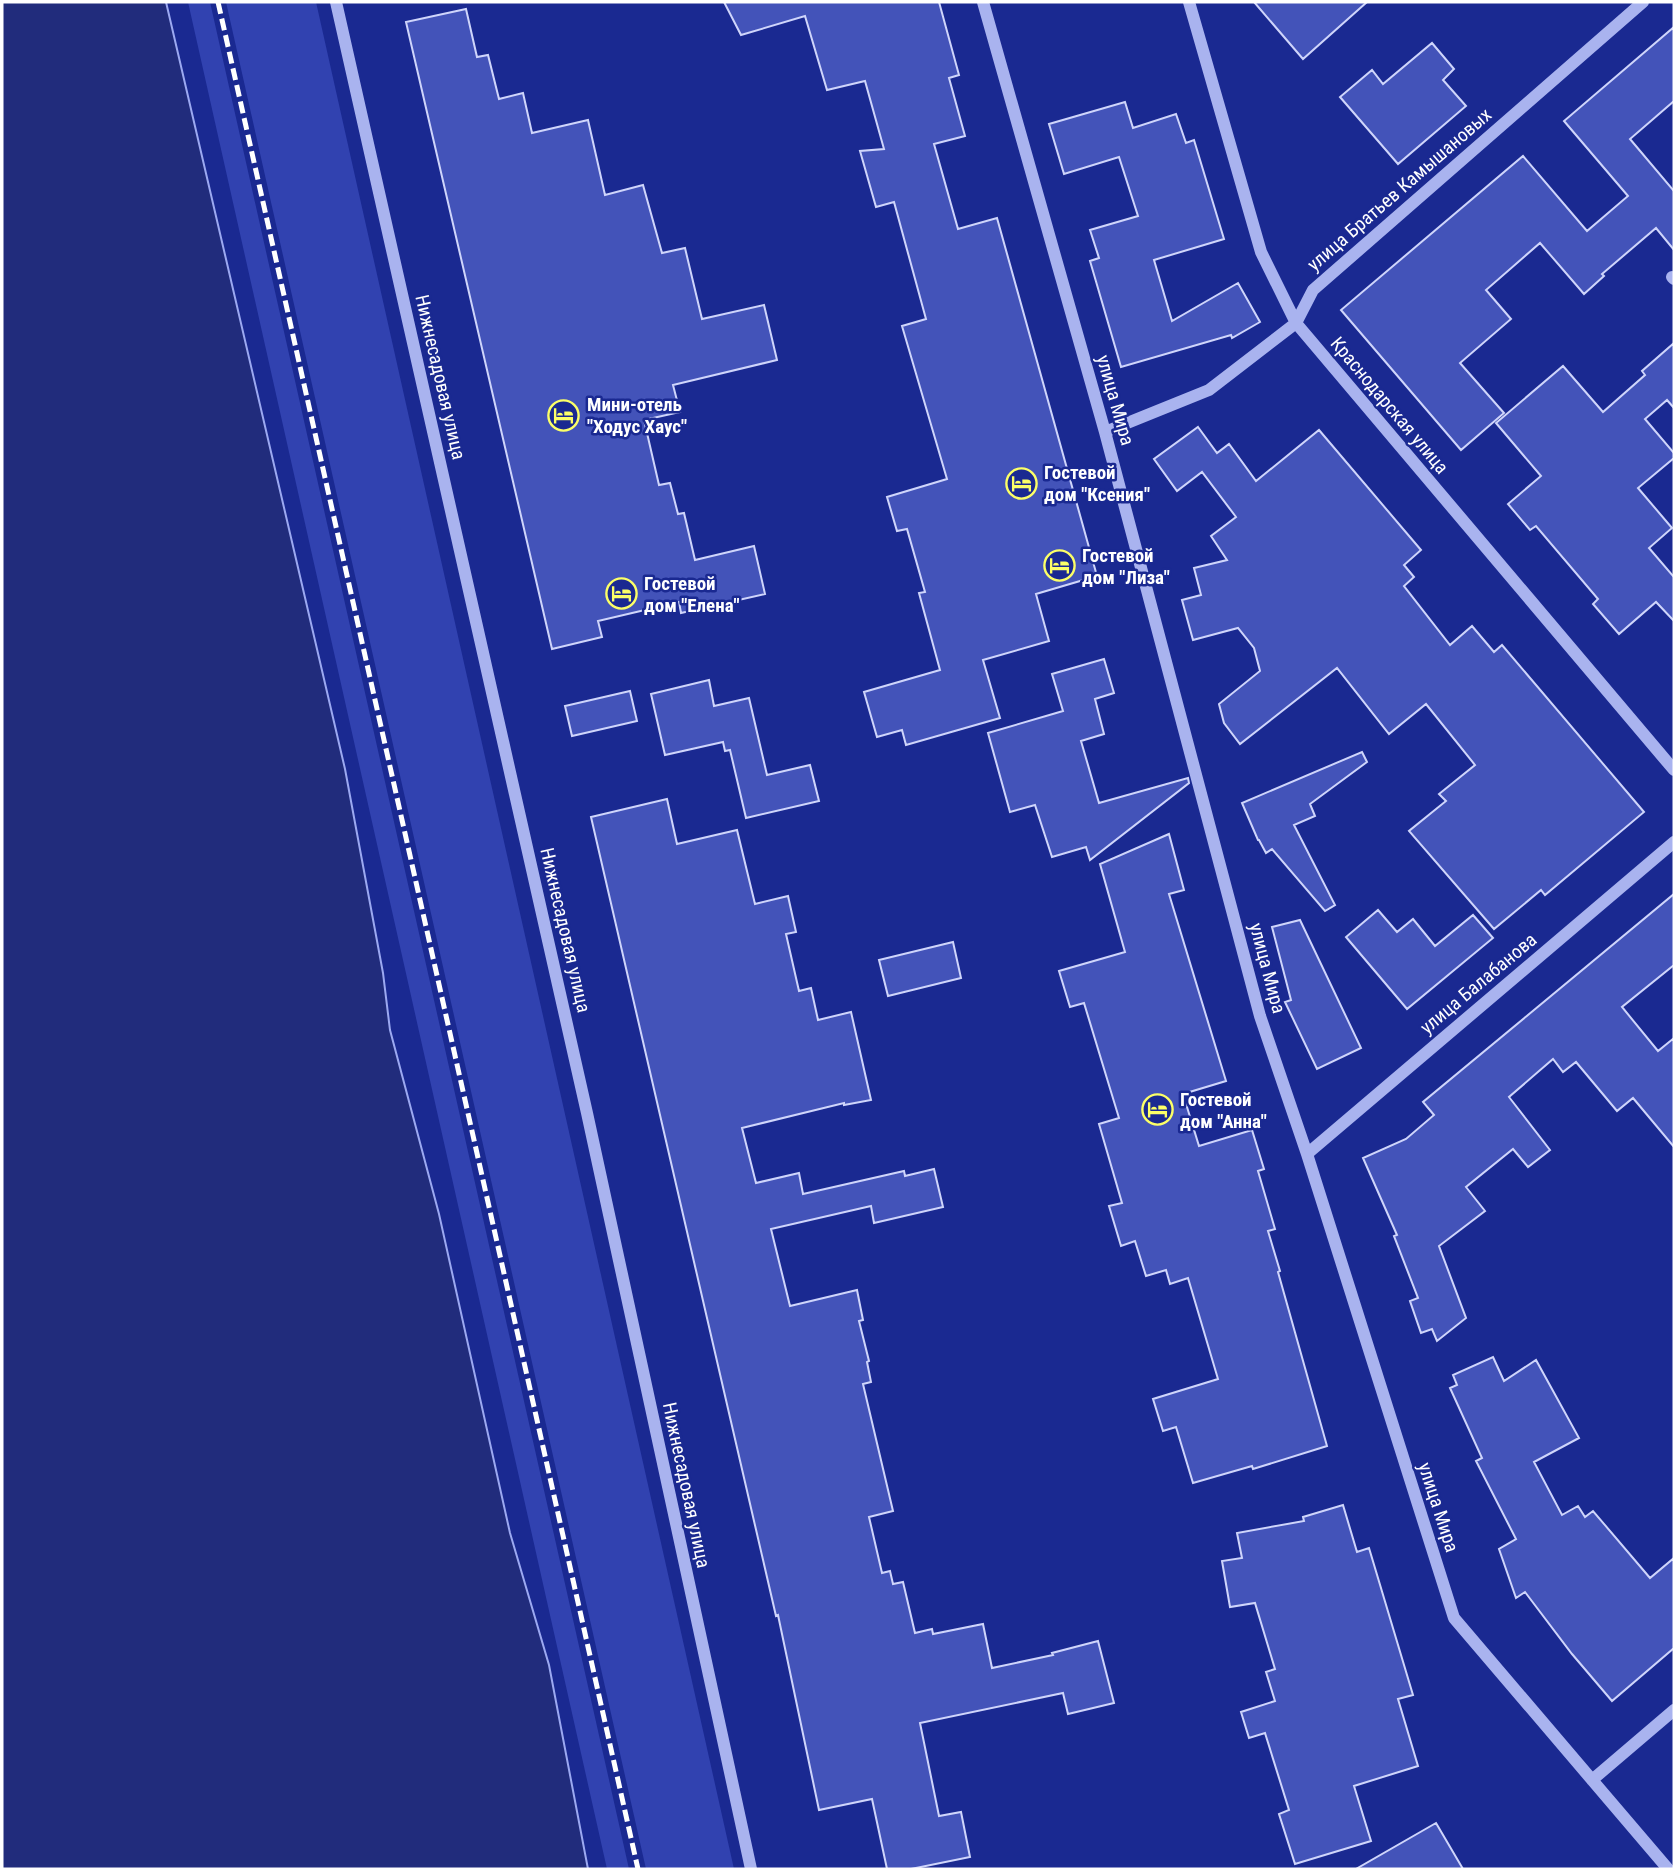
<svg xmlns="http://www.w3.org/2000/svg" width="1676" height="1871" font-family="'Roboto Condensed',sans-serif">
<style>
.green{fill:#3142b0}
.water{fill:#212c7c;stroke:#9ca9f1;stroke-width:2}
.building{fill:#4353b9;stroke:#cfd5fb;stroke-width:2}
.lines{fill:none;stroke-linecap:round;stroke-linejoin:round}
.minor{stroke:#a9b3ef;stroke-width:12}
.rail{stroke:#fff;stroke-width:5;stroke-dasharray:12 5;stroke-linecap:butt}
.labels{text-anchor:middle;stroke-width:5;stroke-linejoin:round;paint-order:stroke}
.street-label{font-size:19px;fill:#fff;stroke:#1a2991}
.poi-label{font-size:19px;font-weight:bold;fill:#fff;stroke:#1a2991;text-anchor:start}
</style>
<rect width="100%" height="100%" fill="#1a2991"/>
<path class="green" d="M 188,2 L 210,2 L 629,1869 L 607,1869 Z
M 226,2 L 316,2 L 734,1869 L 646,1869 Z"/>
<path class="water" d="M 2,2 L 166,2 L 345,769 L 383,973 L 390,1030 L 439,1214 L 510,1533 L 549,1665 L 588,1869 L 2,1869 Z"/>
<path class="building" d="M 724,2 L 939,2 L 959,75 L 949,78 L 965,136 L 934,144 L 958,229 L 997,218 L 1097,576 L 1036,594 L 1049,641 L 983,660 L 1000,718 L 906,745 L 902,730 L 877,737 L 864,692 L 940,670 L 919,593 L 925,592 L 907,529 L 897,531 L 887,497 L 947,479 L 902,326 L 926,319 L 894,202 L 876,207 L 860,151 L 884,149 L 865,81 L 827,90 L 805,16 L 741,35 Z
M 1254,2 L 1367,2 L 1303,59 Z
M 466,9 L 477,57 L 488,55 L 499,99 L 523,93 L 532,133 L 588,120 L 605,195 L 643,185 L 662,253 L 685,248 L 702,319 L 764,305 L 777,360 L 673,385 L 680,412 L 644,420 L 659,485 L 670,483 L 678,514 L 684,513 L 695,560 L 754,546 L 765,594 L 681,613 L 679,602 L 598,621 L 602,637 L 552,649 L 406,22 Z
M 1674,27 L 1674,101 L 1630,139 L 1674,191 L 1674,250 L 1656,228 L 1602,274 L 1604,276 L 1584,294 L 1540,243 L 1486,290 L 1511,319 L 1460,363 L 1504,413 L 1461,450 L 1341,310 L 1523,156 L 1587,231 L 1628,196 L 1564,121 Z
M 1432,43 L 1454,69 L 1443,80 L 1466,106 L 1398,164 L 1340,97 L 1372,70 L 1383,84 Z
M 1125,102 L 1133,128 L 1176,114 L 1186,143 L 1194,140 L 1224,239 L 1154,260 L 1172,321 L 1238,283 L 1260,322 L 1232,338 L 1231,335 L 1121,367 L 1090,261 L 1099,258 L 1090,230 L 1138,216 L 1119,157 L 1064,174 L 1049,124 Z
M 1674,343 L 1674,408 L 1667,400 L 1645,419 L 1674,453 L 1674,458 L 1638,488 L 1672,528 L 1649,548 L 1674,577 L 1674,621 L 1656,602 L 1619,634 L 1593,604 L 1598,599 L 1536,526 L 1530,530 L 1508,504 L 1541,476 L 1496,423 L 1563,366 L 1603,412 L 1645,375 L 1642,371 Z
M 1198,427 L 1217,453 L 1229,444 L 1256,481 L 1319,430 L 1421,550 L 1404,565 L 1414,577 L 1404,586 L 1450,645 L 1472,626 L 1494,652 L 1502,645 L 1644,812 L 1545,895 L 1541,890 L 1494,929 L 1409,831 L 1446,801 L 1439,794 L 1475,765 L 1426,704 L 1389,734 L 1337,668 L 1240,744 L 1224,723 L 1219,704 L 1260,671 L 1254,648 L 1238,628 L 1193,640 L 1182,600 L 1201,595 L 1194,568 L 1227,560 L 1211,536 L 1236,517 L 1202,472 L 1177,491 L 1154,459 Z
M 1104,659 L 1114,693 L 1095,699 L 1104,734 L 1081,741 L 1099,803 L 1188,778 L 1189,783 L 1090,860 L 1086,847 L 1052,857 L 1035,805 L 1010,812 L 988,733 L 1063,711 L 1052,674 Z
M 709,680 L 714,706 L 749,698 L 767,775 L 810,765 L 819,801 L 746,818 L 730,750 L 725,751 L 723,742 L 665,755 L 651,694 Z
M 630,691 L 637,721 L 572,736 L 565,706 Z
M 1362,752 L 1367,762 L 1310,804 L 1315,816 L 1294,825 L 1335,905 L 1325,911 L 1272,849 L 1266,853 L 1259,840 L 1258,840 L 1242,803 Z
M 667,799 L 677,844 L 737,830 L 755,904 L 788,896 L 796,932 L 786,934 L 799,991 L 811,988 L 818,1020 L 851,1012 L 871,1100 L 844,1105 L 844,1103 L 742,1128 L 756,1183 L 799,1173 L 803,1194 L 904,1171 L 905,1176 L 934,1169 L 943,1207 L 874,1223 L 871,1206 L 771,1229 L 790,1306 L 857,1290 L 863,1320 L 859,1321 L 869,1361 L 867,1362 L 871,1382 L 863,1384 L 893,1511 L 869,1517 L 882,1573 L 890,1571 L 893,1584 L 903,1582 L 915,1633 L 932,1629 L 933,1634 L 983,1624 L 992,1668 L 1053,1655 L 1052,1653 L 1098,1641 L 1114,1703 L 1068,1714 L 1063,1693 L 920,1723 L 939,1816 L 961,1812 L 970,1857 L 911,1869 L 887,1869 L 872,1799 L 819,1810 L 778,1615 L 776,1616 L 591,817 Z
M 1169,834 L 1184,890 L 1169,894 L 1226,1081 L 1183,1094 L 1199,1146 L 1252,1130 L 1264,1169 L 1258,1171 L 1275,1229 L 1268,1231 L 1280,1271 L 1278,1272 L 1327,1446 L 1253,1469 L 1252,1466 L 1193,1483 L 1176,1427 L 1163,1431 L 1153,1399 L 1218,1379 L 1188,1278 L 1170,1284 L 1166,1270 L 1146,1276 L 1135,1241 L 1121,1246 L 1109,1206 L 1122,1203 L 1099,1124 L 1119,1118 L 1084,1003 L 1070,1007 L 1059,971 L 1125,952 L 1100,864 Z
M 1674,894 L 1674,965 L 1622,1007 L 1658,1051 L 1674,1038 L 1674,1147 L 1633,1098 L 1617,1111 L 1576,1062 L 1563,1072 L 1553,1059 L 1509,1097 L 1550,1150 L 1528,1167 L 1513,1149 L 1466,1187 L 1485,1211 L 1439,1246 L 1466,1318 L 1437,1341 L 1432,1329 L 1421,1333 L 1410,1301 L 1418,1298 L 1394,1236 L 1397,1235 L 1363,1158 L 1406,1139 L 1434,1115 L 1423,1102 Z
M 1378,910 L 1397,932 L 1413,919 L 1435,946 L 1473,915 L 1493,938 L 1407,1009 L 1346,937 Z
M 1300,920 L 1361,1048 L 1317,1069 L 1285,1002 L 1291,1000 L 1272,927 Z
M 953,942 L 961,978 L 888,996 L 879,960 Z
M 1493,1357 L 1504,1381 L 1536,1360 L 1579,1438 L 1534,1462 L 1562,1515 L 1578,1506 L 1585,1517 L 1593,1511 L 1650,1578 L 1674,1558 L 1674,1648 L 1612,1701 L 1572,1654 L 1525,1592 L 1516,1598 L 1499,1549 L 1516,1539 L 1476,1461 L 1482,1458 L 1450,1388 L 1457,1385 L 1453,1375 Z
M 1343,1505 L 1357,1552 L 1369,1548 L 1413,1695 L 1398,1699 L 1418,1766 L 1354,1786 L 1371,1841 L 1295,1864 L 1279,1814 L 1289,1810 L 1265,1733 L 1249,1738 L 1241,1712 L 1275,1701 L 1266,1672 L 1275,1669 L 1255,1603 L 1230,1607 L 1222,1561 L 1242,1558 L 1237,1533 L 1304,1521 L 1303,1517 Z
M 1436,1823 L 1463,1869 L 1356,1869 Z"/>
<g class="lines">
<path class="minor" d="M 336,2 L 587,1113 L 751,1869
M 983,2 L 1105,432 L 1260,1016 L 1307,1154 L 1454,1618 L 1668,1869
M 1189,2 L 1261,252 L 1296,323 L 1674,770
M 1672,277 L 1674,279
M 1105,432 L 1209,390 L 1296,323 L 1313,290 L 1643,2
M 1307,1154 L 1674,842
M 1592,1780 L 1674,1710"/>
<path class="rail" d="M 218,2 L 638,1869"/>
</g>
<defs>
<symbol id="hotel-ring" viewBox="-11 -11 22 22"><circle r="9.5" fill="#1a2991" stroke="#fcff67" stroke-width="1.5"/><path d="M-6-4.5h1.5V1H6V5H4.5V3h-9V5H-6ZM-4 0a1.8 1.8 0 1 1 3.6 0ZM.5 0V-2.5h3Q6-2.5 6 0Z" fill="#fcff67"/></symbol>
</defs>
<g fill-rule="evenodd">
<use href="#hotel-ring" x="546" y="398" width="35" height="35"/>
<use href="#hotel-ring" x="1004" y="466" width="35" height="35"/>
<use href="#hotel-ring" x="1042" y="548" width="35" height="35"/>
<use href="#hotel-ring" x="604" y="576" width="35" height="35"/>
<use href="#hotel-ring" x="1140" y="1092" width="35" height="35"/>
</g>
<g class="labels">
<g class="street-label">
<text transform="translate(1399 189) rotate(-41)" y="7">улица Братьев Камышановых</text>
<text transform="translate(441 377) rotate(77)" y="7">Нижнесадовая улица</text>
<text transform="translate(1116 400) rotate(74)" y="7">улица Мира</text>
<text transform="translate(1390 405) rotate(50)" y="7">Краснодарская улица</text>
<text transform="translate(566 930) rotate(77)" y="7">Нижнесадовая улица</text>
<text transform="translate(1268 968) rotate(75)" y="7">улица Мира</text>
<text transform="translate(1478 983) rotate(-40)" y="7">улица Балабанова</text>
<text transform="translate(687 1485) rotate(78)" y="7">Нижнесадовая улица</text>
<text transform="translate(1439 1507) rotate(72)" y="7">улица Мира</text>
</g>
<g class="poi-label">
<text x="587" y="411">Мини-отель<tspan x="587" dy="22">"Ходус Хаус"</tspan></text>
<text x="1044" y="479">Гостевой<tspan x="1044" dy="22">дом "Ксения"</tspan></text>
<text x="1082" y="562">Гостевой<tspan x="1082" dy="22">дом "Лиза"</tspan></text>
<text x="644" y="590">Гостевой<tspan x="644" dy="22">дом "Елена"</tspan></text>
<text x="1180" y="1106">Гостевой<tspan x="1180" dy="22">дом "Анна"</tspan></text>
</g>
</g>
<rect width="1676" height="1871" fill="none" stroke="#ffffff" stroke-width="7"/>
</svg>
